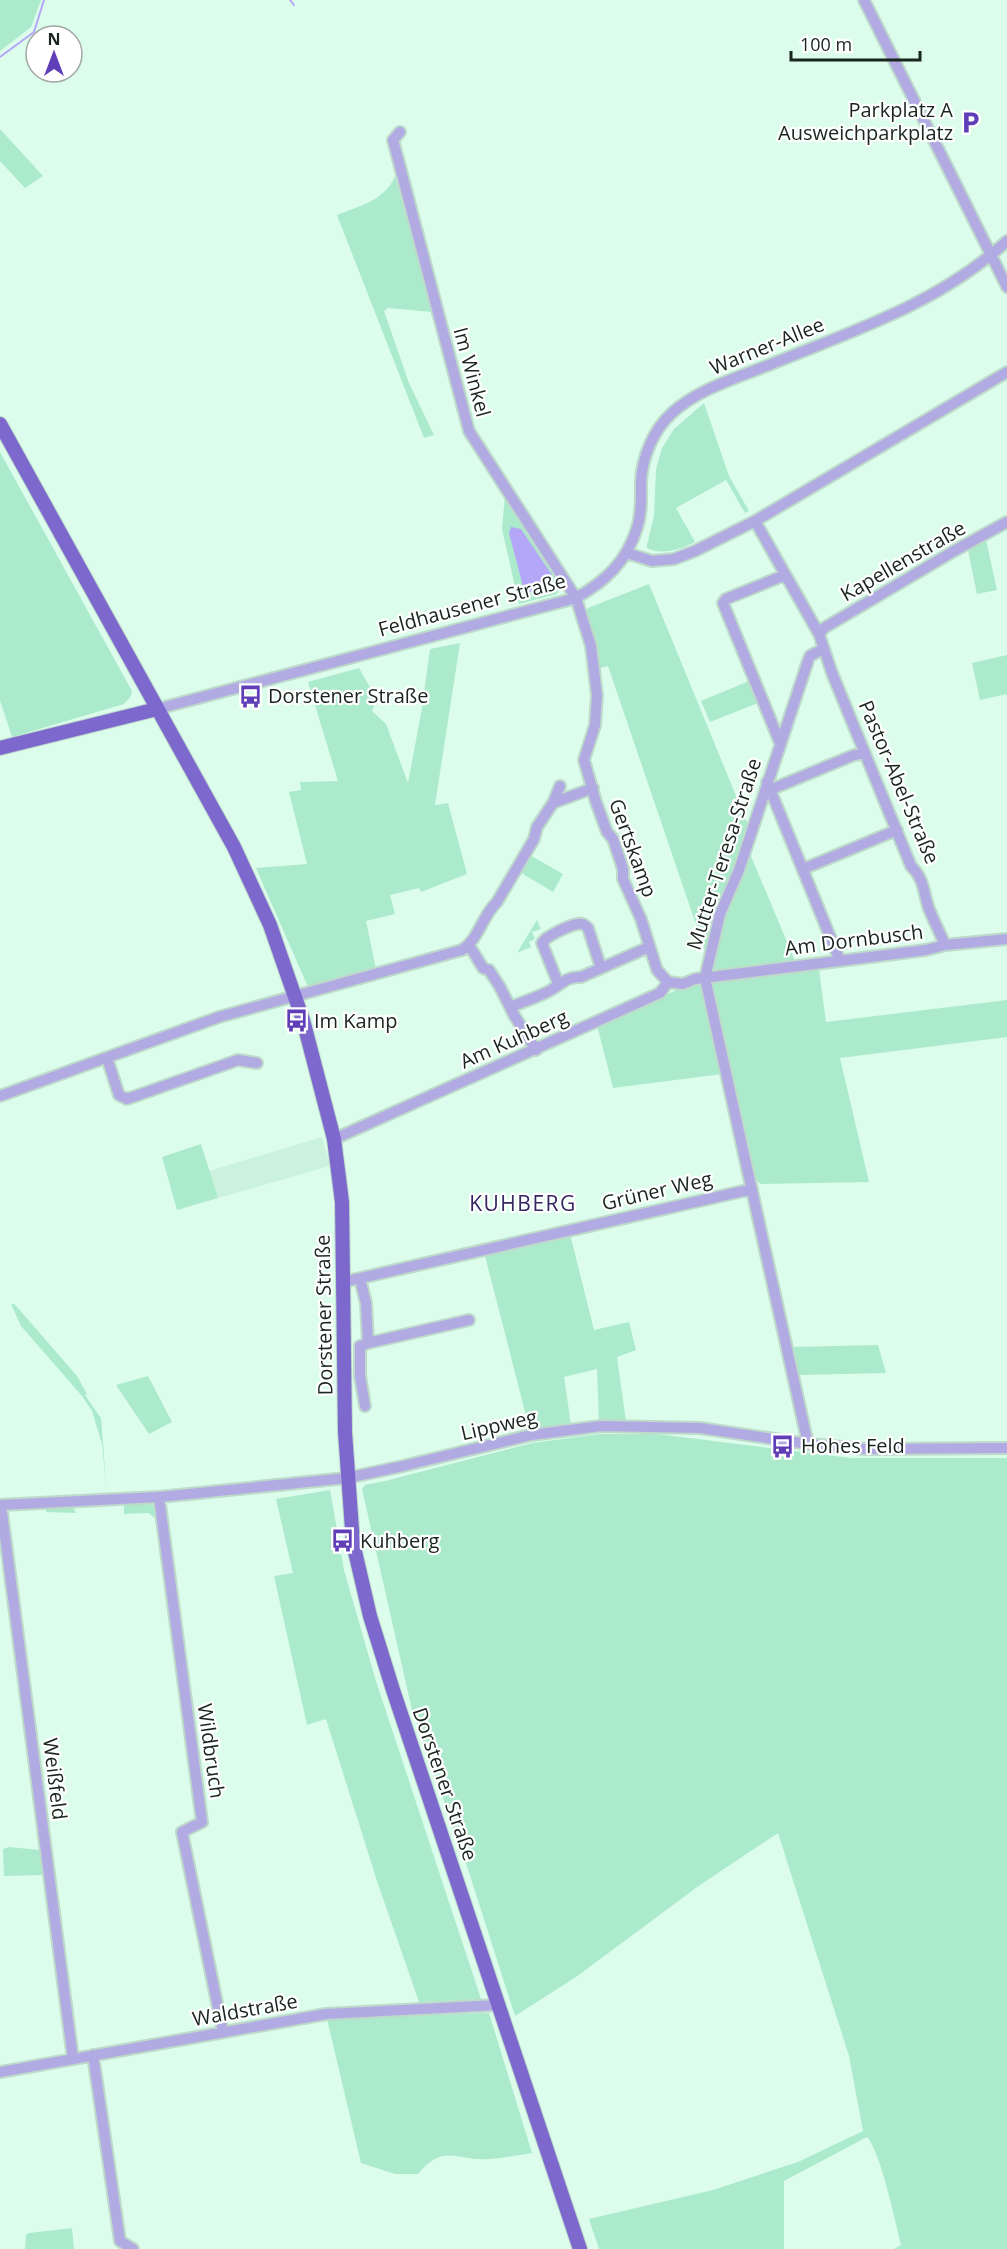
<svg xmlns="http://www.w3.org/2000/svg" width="1007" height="2249" font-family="'Open Sans',sans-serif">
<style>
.built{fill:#caf2dd}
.green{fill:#aceacc}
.water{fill:#b4a7f8}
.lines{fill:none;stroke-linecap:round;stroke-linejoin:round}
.stream{stroke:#b4a7f8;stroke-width:2}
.minor-casing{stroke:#bddacb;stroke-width:14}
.major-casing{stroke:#bddacb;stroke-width:16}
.minor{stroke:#b2aae2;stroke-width:10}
.major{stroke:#7d69cd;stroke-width:14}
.labels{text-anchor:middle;stroke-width:4.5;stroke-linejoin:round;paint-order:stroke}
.poi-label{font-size:20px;fill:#19251f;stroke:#fff;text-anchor:start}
.street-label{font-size:20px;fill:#19251f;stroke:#fff}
.neighbourhood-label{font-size:21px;letter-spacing:1.5px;fill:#352762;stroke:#fff}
</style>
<rect width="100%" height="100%" fill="#dcfdec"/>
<path class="built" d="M 322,1137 L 330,1166 L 218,1198 L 209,1171 Z"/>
<path class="green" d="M 0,0 L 41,0 L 31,27 L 0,51 Z
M 0,129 L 43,176 L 25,188 L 0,161 Z
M 395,176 L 432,312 L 388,308 L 384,311 L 409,383 L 434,435 L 424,438 L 337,215 C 360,206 385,200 395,176 Z
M 704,403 L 729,476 L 749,511 L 745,513 L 726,480 L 676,508 L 695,542 C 681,549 662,556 647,548 L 647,545 L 654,516 L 656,469 L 662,448 L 674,429 Z
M 0,452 L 132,691 L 131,696 L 124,704 L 12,737 L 0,700 Z
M 505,495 L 561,584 L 557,594 L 519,604 L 502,529 Z
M 986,540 L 997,590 L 977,594 L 968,550 Z
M 649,584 L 748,825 L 705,951 L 608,666 L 598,669 L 586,613 L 588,608 Z
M 460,643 L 435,805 L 448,803 L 467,874 L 421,892 L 419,888 L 390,895 L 395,914 L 366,921 L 376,969 L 308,987 L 256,868 L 307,864 L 289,792 L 301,790 L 300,782 L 338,781 L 308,682 L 359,668 L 377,700 L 372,711 L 386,724 L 408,783 L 422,708 L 430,649 Z
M 1007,655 L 1007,694 L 980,700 L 972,663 Z
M 749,681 L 758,703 L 710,722 L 701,701 Z
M 748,849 L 795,961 L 715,970 L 709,964 Z
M 528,854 L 563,874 L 553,892 L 518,871 Z
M 537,920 L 541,929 L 532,932 L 535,939 L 529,942 L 531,947 L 517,953 Z
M 819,969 L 826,1022 L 1007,1000 L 1007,1037 L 840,1058 L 869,1182 L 761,1184 L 754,1179 L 710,985 L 714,982 Z
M 695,982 L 704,990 L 722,1074 L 613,1088 L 597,1025 Z
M 201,1144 L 218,1198 L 177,1210 L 162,1157 Z
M 570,1234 L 594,1330 L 629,1322 L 636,1350 L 617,1357 L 626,1421 L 599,1423 L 597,1369 L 564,1377 L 571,1425 L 530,1431 L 484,1252 Z
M 11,1304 L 14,1304 L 18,1308 L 77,1376 L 87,1394 L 85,1395 L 101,1418 L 107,1494 L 102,1444 L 92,1411 L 82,1396 L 21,1326 Z
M 878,1345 L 886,1373 L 798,1375 L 792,1347 Z
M 148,1376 L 172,1422 L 149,1434 L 116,1385 Z
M 600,1434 L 657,1434 L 851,1458 L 1007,1458 L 1007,2249 L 894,2249 L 901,2245 C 895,2221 881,2153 867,2137 L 784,2181 L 784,2249 L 599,2249 L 589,2219 L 713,2190 L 798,2162 L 863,2131 L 849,2056 L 778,1833 L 700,1885 L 576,1977 L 515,2016 L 465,1860 L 412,1710 L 362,1489 L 365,1485 L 385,1481 L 532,1443 Z
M 330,1490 L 344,1570 L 375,1678 L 481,1999 L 419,2002 L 377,1881 L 326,1719 L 307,1725 L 274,1576 L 293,1573 L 276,1499 Z
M 136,1502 L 150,1503 L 153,1505 L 156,1519 L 149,1513 L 124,1514 L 124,1504 Z
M 46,1507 L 73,1507 L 76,1513 L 46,1512 Z
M 9,1847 L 40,1850 L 43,1875 L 4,1876 L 3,1849 Z
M 489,2013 L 532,2153 C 518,2155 504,2158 490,2159 C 458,2162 444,2142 418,2174 L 395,2174 L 361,2163 L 327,2019 Z
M 72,2228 L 74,2249 L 25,2249 L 26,2235 L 29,2233 Z"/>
<path class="water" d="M 511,527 L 521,529 L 552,575 L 549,585 L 531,592 L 524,590 L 509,533 Z"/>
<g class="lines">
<path class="stream" d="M 290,0 L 294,5
M 0,57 L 34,32 L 44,0"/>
<defs>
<path id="minor" d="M 864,0 L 1007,287
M 400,132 L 393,140 L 469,431 L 576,598 L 591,646 L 597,695 L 595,725 L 584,760 L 596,802 L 607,832 L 613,839 L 623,869 L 623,879 L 641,919 L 657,970 L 668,982
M 755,521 L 819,634 L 832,673 L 911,866 C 925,880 923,892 929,909 C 934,921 940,933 945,945
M 627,553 L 652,561 L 674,559 L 695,551 L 755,521 L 1007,372
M 819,634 L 824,628 L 954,551 L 1007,522
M 157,709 L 576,598 C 606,581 627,561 637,528 C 642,513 641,497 641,482 C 642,458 653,430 672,413 C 699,388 740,377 774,363 C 858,329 939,303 1007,241
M 780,743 L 723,603 L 726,599 L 785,575
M 767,782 L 840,961
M 772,789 L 854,755 L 865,753
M 553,803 L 593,788
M 803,869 L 897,830
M 469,945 L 483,968 L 489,970 L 500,987 L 514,1015 L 536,1050
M 558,983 L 542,943 C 546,936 570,925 578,924 C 584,923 584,925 588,928 L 601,968
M 511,1007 C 524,1001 539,997 551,990 C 561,984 568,976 581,977 L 649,947
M 107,1058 L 119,1095 L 127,1099 L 238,1060 L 257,1063
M 0,1096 L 219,1017 L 462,950 C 479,939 482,916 497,902 L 534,839 L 537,827 L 553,803 L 560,786
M 334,1139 L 660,993 L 668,982 L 683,984 L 695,979 L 926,950 L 945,945 L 1007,939
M 360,1279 L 366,1303 L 368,1343 L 360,1346 L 360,1376 L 365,1406
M 343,1282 L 752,1189
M 368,1343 L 469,1320
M 808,1444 L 705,978 L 720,914 L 739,870 L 808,661 L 810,656 L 823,649
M 159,1497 L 202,1822 L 182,1832 L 223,2032
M 0,1505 L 159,1497 L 347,1478 L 403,1466 L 531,1435 L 601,1426 L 700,1428 L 808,1444 L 866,1449 L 1007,1448
M 1,1505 L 73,2059
M 93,2055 L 120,2241 L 133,2249
M 0,2072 L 326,2014 L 498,2005"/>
<path id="major" d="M 0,424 L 234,847 L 270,925 L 303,1020 L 334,1139 L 342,1202 L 345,1432 L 353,1543 L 370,1616 L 393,1690 L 580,2249
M 0,748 L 157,709"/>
</defs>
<use href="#minor" class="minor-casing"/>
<use href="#major" class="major-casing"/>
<use href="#minor" class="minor"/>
<use href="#major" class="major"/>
</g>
<defs>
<symbol id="parking-bare" viewBox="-9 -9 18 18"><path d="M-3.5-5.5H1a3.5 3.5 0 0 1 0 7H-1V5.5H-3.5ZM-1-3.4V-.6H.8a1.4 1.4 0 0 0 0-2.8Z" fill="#5f3eb7" stroke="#fff" stroke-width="2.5" paint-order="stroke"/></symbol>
<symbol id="bus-bare" viewBox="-9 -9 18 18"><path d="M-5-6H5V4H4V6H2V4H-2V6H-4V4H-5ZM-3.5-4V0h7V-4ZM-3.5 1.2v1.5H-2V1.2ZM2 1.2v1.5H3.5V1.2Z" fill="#5f3eb7" stroke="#fff" stroke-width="2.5" paint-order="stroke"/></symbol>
</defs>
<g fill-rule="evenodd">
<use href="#parking-bare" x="954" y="106" width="33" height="33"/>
<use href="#bus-bare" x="234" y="680" width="33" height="33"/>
<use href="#bus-bare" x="280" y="1004" width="33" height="33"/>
<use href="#bus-bare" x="766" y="1430" width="33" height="33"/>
<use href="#bus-bare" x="326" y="1524" width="33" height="33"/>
</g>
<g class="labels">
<g class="poi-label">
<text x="953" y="117" text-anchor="end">Parkplatz A<tspan x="953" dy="23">Ausweichparkplatz</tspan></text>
<text x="268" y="703">Dorstener Straße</text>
<text x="314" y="1028">Im Kamp</text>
<text x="801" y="1453">Hohes Feld</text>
<text x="360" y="1548">Kuhberg</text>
</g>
<g class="street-label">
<text transform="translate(767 346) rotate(-22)" y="7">Warner-Allee</text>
<text transform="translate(472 372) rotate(75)" y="7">Im Winkel</text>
<text transform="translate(903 561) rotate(-30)" y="7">Kapellenstraße</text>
<text transform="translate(472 605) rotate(-15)" y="7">Feldhausener Straße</text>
<text transform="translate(899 782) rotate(67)" y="7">Pastor-Abel-Straße</text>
<text transform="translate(633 848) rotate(70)" y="7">Gertskamp</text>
<text transform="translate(724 854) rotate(-72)" y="7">Mutter-Teresa-Straße</text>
<text transform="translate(854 940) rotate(-7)" y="7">Am Dornbusch</text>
<text transform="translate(514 1039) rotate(-24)" y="7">Am Kuhberg</text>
<text transform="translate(657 1191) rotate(-13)" y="7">Grüner Weg</text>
<text transform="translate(324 1315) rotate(-91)" y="7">Dorstener Straße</text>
<text transform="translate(499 1425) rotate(-13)" y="7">Lippweg</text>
<text transform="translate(211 1751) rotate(82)" y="7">Wildbruch</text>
<text transform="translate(55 1779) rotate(83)" y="7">Weißfeld</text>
<text transform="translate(445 1784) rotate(71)" y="7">Dorstener Straße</text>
<text transform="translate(245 2010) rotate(-10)" y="7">Waldstraße</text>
</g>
<g class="neighbourhood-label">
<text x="523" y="1211">KUHBERG</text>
</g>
</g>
<g transform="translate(54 54)"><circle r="28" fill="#ffffff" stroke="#a3a8a5" stroke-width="1.5"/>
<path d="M0-4.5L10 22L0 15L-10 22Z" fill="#5f3eb7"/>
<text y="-9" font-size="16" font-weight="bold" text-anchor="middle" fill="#19251f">N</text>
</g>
<path d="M791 51v9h129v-9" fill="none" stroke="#19251f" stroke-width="3"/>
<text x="800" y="51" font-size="18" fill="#19251f" stroke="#ffffff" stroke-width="4.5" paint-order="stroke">100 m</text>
</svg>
